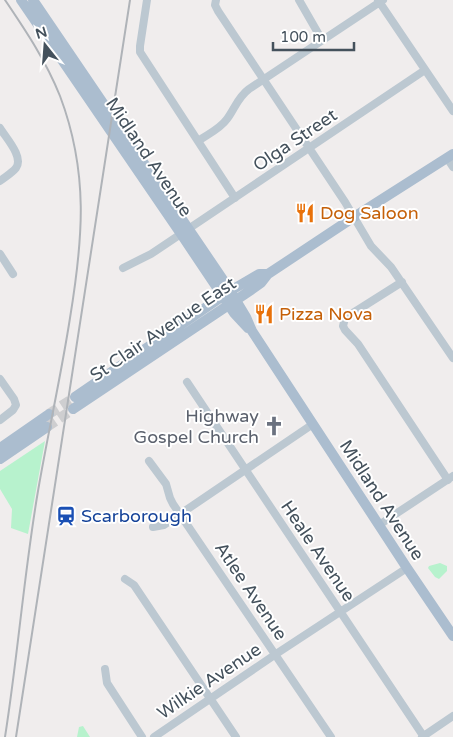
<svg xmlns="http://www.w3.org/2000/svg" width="453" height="737" font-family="'Varela Round',sans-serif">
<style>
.green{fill:#b7f2cd}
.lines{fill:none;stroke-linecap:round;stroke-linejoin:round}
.major-tunnel{stroke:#ceced0;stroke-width:10;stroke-dasharray:10 5;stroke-linecap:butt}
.minor{stroke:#bcc8d1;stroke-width:8}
.major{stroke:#abbdcf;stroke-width:10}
.rail{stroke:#afb3b8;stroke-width:2}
.labels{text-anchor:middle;stroke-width:4;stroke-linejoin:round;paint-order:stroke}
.street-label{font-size:18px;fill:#44515c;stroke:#fff}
.food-label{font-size:18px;fill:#c56008;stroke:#fff;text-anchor:start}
.worship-label{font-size:18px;fill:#5b616d;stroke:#fff;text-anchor:end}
.transit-label{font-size:18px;fill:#164399;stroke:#fff;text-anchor:start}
</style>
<rect width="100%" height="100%" fill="#f0eded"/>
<path class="green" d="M 45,441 L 28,534 L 11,528 L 12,509 L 0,489 L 0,471 Z
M 440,563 L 447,566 L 447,571 L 439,579 L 435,577 L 428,568 L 429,566 Z
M 83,726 L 90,737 L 77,737 L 79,727 Z"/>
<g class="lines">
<path class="major-tunnel" d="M 49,414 L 75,397
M 47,427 L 73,409"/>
<path class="minor" d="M 147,0 L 140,46 L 140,52 L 235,198
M 216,0 L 215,5 L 218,11 L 345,202 L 371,246 L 391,267 L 453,358
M 299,0 L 322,40
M 378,0 L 453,111
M 0,128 C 6,138 24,157 16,168 C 12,173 5,177 0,181
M 198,141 C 208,134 220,129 227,119 C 235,108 238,97 249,89 L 383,0
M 447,158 L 453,167
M 0,254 L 13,274
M 123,268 L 151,254 L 425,70
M 402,282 L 345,318 L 343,326 L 345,330 L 358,344 L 448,480
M 0,379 L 14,399 L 16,405 L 13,410 L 0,420
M 187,382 L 424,737
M 149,461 L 166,484 L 170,498 L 173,504 L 331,737
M 379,525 L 453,476
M 153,527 L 164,525 L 170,521 L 313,424
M 125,579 L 134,585 L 236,737
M 105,669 L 107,683 L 142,737
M 154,737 L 276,654 L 407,568
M 422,737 L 453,716"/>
<path class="major" d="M 21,0 L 181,234 L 234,313 L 248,328
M 33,0 L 228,287 L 246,317 L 252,331 L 407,568 L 453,636
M 75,397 L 230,291 L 259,274 L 268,274
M 73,409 L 251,290 L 261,283 L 268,274 L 354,217 L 453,154
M 0,448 L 49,414
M 0,459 L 47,427"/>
<path class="rail" d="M 5,0 C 26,31 46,61 60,96 C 89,173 83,239 70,318 C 61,376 48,433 38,491 C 24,573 18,655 5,737
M 16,737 L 130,0"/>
</g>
<defs>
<symbol id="restaurant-bare" viewBox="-9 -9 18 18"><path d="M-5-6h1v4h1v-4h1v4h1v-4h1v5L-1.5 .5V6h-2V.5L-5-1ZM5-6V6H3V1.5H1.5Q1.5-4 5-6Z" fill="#e8710a" stroke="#fff" stroke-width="2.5" paint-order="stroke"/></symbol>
<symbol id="church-bare" viewBox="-9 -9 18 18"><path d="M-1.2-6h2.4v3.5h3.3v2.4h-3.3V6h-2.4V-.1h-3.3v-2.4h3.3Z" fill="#6b7280" stroke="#fff" stroke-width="2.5" paint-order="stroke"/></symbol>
<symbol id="station-bare" viewBox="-9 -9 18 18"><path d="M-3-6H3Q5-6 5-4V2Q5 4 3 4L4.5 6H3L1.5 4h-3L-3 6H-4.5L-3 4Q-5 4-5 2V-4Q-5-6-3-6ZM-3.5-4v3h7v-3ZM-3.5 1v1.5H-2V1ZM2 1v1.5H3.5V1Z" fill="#1a4fb4" stroke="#fff" stroke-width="2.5" paint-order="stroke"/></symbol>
</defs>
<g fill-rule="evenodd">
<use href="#restaurant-bare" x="291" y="199" width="28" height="28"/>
<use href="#restaurant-bare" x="250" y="300" width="28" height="28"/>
<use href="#church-bare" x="260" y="412" width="28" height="28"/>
<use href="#station-bare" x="52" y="502" width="28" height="28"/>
</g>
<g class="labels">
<g class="street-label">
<text transform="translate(295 140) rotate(-34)" y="6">Olga Street</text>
<text transform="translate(149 157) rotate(56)" y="6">Midland Avenue</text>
<text transform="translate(163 329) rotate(-34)" y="6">St Clair Avenue East</text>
<text transform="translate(382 500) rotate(57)" y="6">Midland Avenue</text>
<text transform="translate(318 551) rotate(56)" y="6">Heale Avenue</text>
<text transform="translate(251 591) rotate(56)" y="6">Atlee Avenue</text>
<text transform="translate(209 681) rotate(-34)" y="6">Wilkie Avenue</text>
</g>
<g class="food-label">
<text x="320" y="219">Dog Saloon</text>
<text x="279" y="320">Pizza Nova</text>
</g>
<g class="worship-label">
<text x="259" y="422">Highway<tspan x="259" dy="21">Gospel Church</tspan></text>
</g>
<g class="transit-label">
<text x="81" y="522">Scarborough</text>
</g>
</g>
<g transform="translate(45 45) rotate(343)" stroke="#ffffff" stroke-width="4" paint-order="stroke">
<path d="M0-4L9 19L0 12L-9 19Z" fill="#44515c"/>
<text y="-8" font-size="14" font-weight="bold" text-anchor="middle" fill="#44515c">N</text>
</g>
<path d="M273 42v8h81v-8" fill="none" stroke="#44515c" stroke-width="2.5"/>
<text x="280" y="42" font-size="15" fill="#44515c" stroke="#ffffff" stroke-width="4" paint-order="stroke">100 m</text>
</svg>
